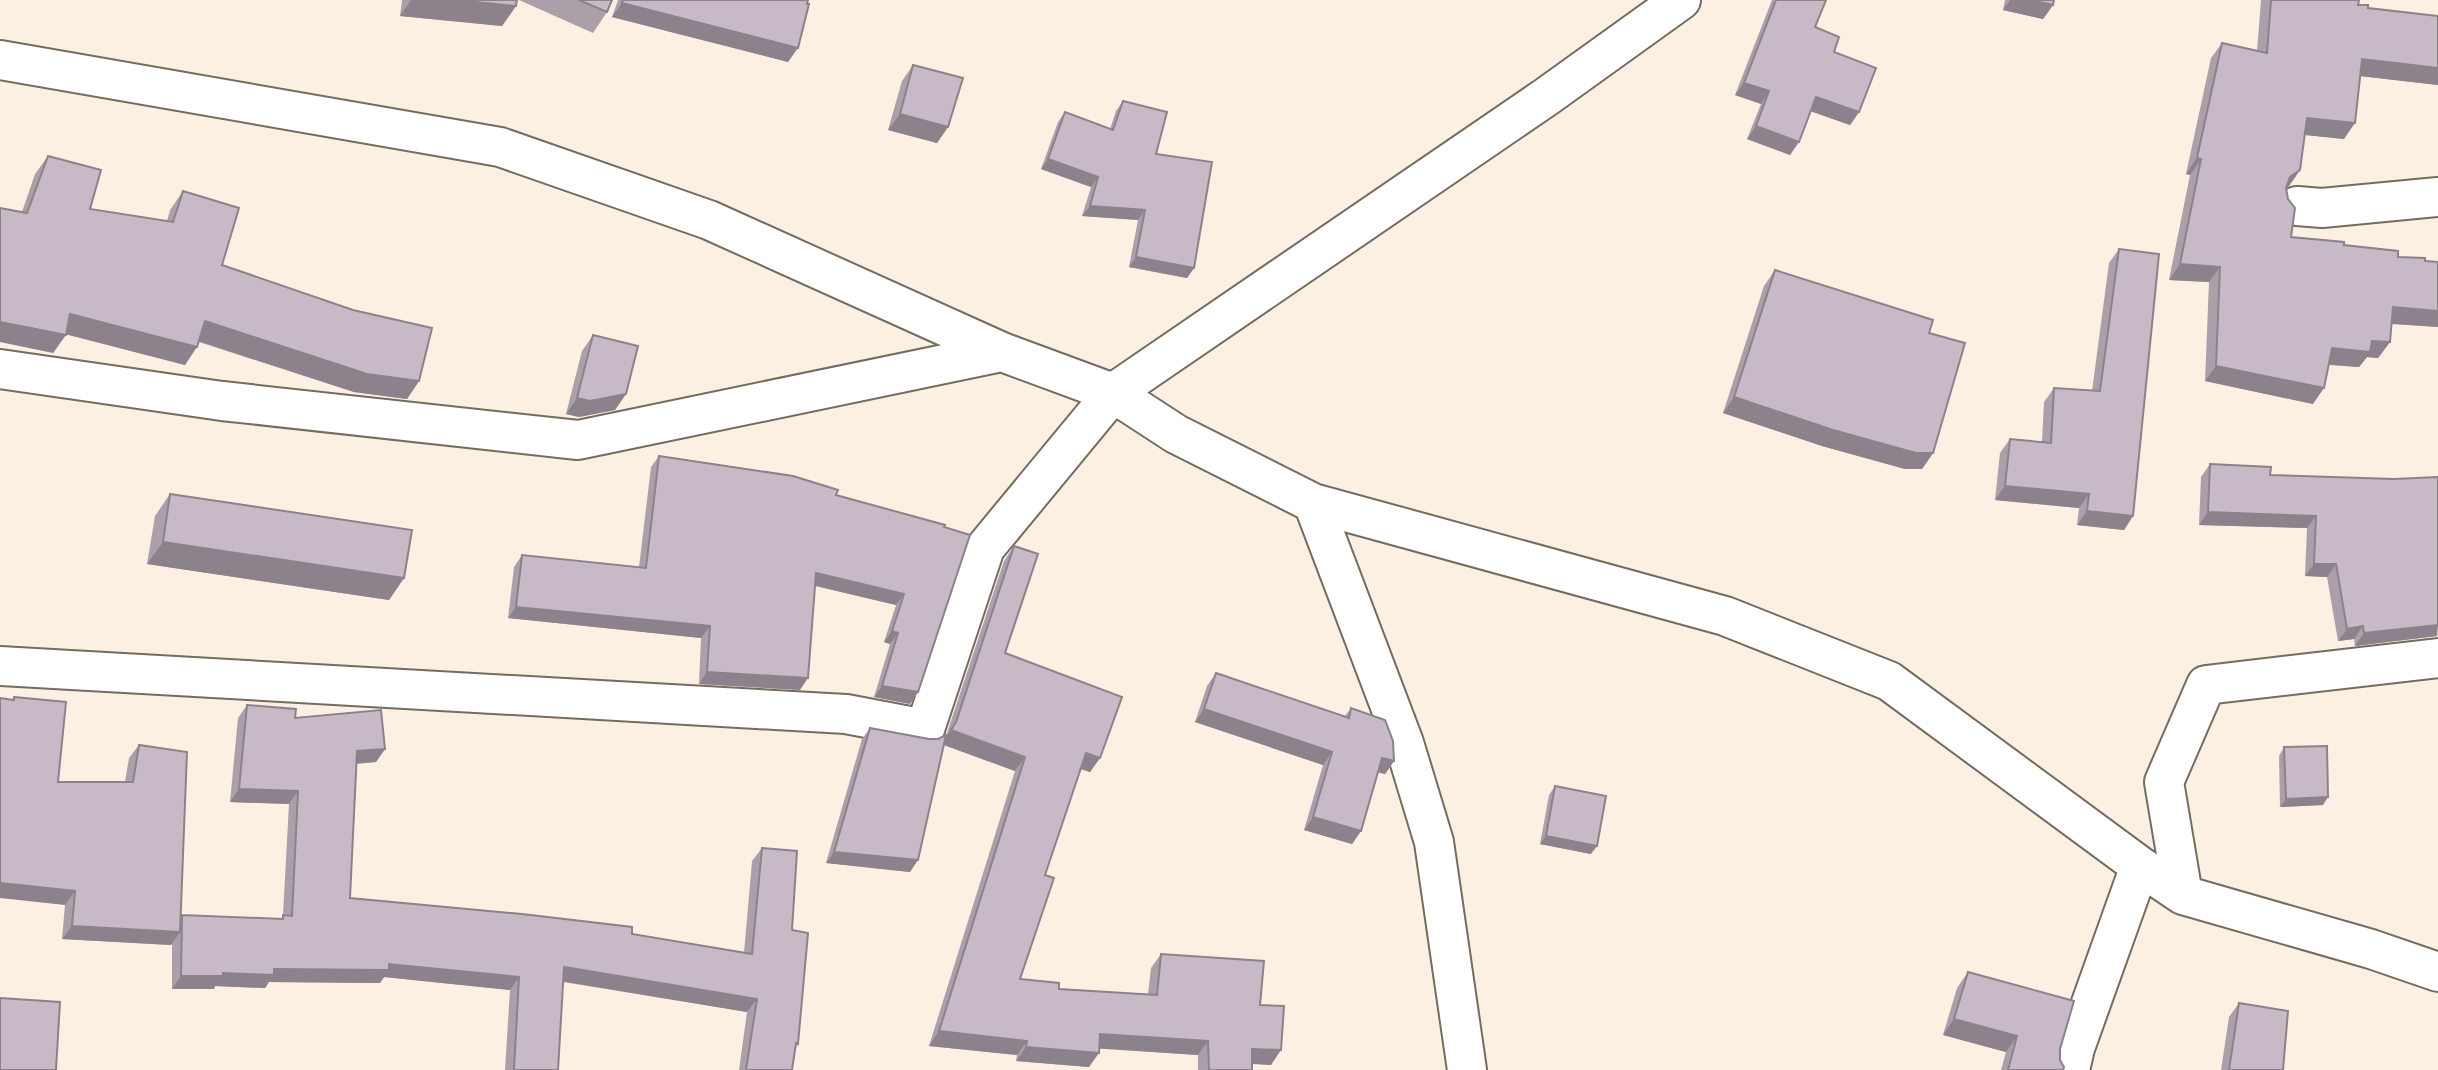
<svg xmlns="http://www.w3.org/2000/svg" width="2438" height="1070" font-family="'DM Sans',sans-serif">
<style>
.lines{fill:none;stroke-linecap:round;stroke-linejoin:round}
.street-casing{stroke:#756b5f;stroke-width:42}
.street{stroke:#fff;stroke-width:38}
.wall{fill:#aba0aa}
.shaded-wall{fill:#8b828b}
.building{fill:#c7bac6;stroke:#8b828b;stroke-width:2}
</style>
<rect width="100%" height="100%" fill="#fcf0e2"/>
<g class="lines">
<defs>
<path id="street" d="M 0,60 L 500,147 L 709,220 L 1002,352 L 1113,393 L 1176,434 L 1313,503 L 1725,616 L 1889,681 L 2140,866 L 2183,895 L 2371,949 L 2438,972
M 2297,206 L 2322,208 L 2438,197
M 0,369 L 222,401 L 578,440 L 1002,352
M 1313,503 L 1404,743 L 1434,842 L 1467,1070
M 0,666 L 846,714 L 925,729 L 985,548 L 1113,393 L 1546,97 L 1681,0
M 2183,895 L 2164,782 L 2206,685 L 2438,658
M 2070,1070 L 2075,1048 L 2140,866"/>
</defs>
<use href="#street" class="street-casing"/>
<use href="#street" class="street"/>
</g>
<path class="wall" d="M 402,0 L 517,0 L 516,6 L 502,26 L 400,16 Z
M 519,0 L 612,0 L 607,12 L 593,33 Z
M 618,0 L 808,0 L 788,62 L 612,17 Z
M 1772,0 L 1826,0 L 1815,27 L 1834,52 L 1859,112 L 1850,125 L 1811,111 L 1790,155 L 1747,139 L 1761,104 L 1735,95 Z
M 2005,0 L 2054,0 L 2053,5 L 2043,19 L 2003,10 Z
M 2261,0 L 2359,0 L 2358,5 L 2368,8 L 2438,16 L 2438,85 L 2360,76 L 2344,139 L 2305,135 L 2300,170 L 2289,186 L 2286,188 L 2291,237 L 2344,245 L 2398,257 L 2438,262 L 2438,327 L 2391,324 L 2390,342 L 2378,358 L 2367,357 L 2359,367 L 2329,365 L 2313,404 L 2205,381 L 2209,282 L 2169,280 L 2190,175 L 2186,174 L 2211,58 L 2222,43 L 2257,51 Z
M 913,65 L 948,127 L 937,143 L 888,130 L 902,81 Z
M 1123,101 L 1156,154 L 1194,268 L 1187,278 L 1129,267 L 1138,220 L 1082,216 L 1091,187 L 1041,169 L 1058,122 L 1065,112 L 1110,129 L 1116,111 Z
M 48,156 L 90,209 L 167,221 L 170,210 L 183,191 L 222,265 L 419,381 L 407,399 L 354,392 L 199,342 L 185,365 L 66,334 L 53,353 L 22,212 L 35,174 Z
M 2119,249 L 2133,516 L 2124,530 L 2077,525 L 2079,508 L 1995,500 L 2000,453 L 2010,439 L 2042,442 L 2044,402 L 2054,388 L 2092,391 L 2109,263 Z
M 1775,270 L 1929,333 L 1933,453 L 1922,469 L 1905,469 L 1822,446 L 1723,413 L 1764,286 Z
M 593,335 L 626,394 L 615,410 L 579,417 L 566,414 L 582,351 Z
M 659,456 L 836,495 L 945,525 L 918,692 L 910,704 L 874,697 L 890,644 L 884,642 L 896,605 L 815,586 L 800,690 L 699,684 L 701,638 L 508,618 L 514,567 L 522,555 L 639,567 L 651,467 Z
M 2210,464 L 2270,475 L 2394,479 L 2437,636 L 2355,646 L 2354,639 L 2338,641 L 2327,577 L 2305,576 L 2307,528 L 2199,525 L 2201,477 Z
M 170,494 L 404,578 L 389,600 L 147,564 L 155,516 Z
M 1014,546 L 1005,653 L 1100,758 L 1090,772 L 1080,769 L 1045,875 L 1020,979 L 1059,989 L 1148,994 L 1151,968 L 1161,954 L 1260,1005 L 1271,1065 L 1252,1064 L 1252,1070 L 1198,1070 L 1198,1055 L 1099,1048 L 1089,1067 L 1016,1061 L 1017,1055 L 929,1046 L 1015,771 L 944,745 L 910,872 L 826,863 L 862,739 L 870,728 L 929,739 L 938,739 L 946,736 L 1004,561 Z
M 1216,673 L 1345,716 L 1351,708 L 1394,761 L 1385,774 L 1378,772 L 1361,831 L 1352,844 L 1304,830 L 1323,765 L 1195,722 L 1207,686 Z
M 14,697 L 58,782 L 125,782 L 129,758 L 139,745 L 181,916 L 281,919 L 283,915 L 289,804 L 230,802 L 238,718 L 247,705 L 295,718 L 385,749 L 376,762 L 357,764 L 350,898 L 632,934 L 744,953 L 752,861 L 762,848 L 792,930 L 798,1044 L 796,1048 L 792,1070 L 739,1070 L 747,1012 L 563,982 L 558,1070 L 505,1070 L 510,990 L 384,977 L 380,983 L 269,982 L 265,988 L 215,986 L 214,989 L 172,989 L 172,943 L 171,945 L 62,939 L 65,905 L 12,700 Z
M 2284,747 L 2323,805 L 2280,807 L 2279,756 Z
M 1555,786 L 1591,854 L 1540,844 L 1549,795 Z
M 1968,972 L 2060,1049 L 2060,1060 L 2063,1070 L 2001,1070 L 2006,1052 L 1943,1035 L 1957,988 Z
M 2239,1003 L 2283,1070 L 2221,1070 L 2229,1017 Z"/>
<path class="shaded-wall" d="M 411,0 L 456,0 L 516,6 L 502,26 L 400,16 Z
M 2010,0 L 2031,0 L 2053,5 L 2043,19 L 2003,10 Z
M 622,3 L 798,48 L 788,62 L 612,17 Z
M 2362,59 L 2438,68 L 2438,85 L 2351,75 Z
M 1744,83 L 1769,91 L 1761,104 L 1735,95 Z
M 1816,97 L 1859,112 L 1850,125 L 1807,110 Z
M 900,114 L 948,127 L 937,143 L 888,130 Z
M 2307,118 L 2355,123 L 2344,139 L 2296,134 Z
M 1756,126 L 1799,142 L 1790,155 L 1747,139 Z
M 2197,158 L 2201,159 L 2190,175 L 2186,174 Z
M 1048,159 L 1098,177 L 1091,187 L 1041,169 Z
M 2300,170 L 2289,186 L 2279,193 L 2290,177 Z
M 1090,206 L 1145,210 L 1138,220 L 1082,216 Z
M 1136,257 L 1194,268 L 1187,278 L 1129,267 Z
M 2180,264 L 2220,267 L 2209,282 L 2169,280 Z
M 2393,307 L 2438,311 L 2438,327 L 2382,323 Z
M 70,314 L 197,347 L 185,365 L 57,332 Z
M 205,321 L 419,381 L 407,399 L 354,392 L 192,339 Z
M 0,322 L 66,335 L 53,353 L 0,342 Z
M 2372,341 L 2390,342 L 2378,358 L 2367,357 L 2359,367 L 2321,364 L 2332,348 Z
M 2216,366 L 2324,388 L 2313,404 L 2205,381 Z
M 626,394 L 615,410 L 579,417 L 566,414 L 577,398 Z
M 1734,397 L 1933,453 L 1922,469 L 1905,469 L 1822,446 L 1723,413 Z
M 2005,486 L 2089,494 L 2079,508 L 1995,500 Z
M 2087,511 L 2133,516 L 2124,530 L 2077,525 Z
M 2208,512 L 2316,516 L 2307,528 L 2199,525 Z
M 163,542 L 404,578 L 389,600 L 147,564 Z
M 2314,564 L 2336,564 L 2327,577 L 2305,576 Z
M 816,573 L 904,594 L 896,605 L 808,584 Z
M 516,607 L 710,626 L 701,638 L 508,618 Z
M 2438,625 L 2437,636 L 2355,646 L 2364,633 Z
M 2363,626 L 2354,639 L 2338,641 L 2347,629 Z
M 892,631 L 898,633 L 890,644 L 884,642 Z
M 707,672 L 808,678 L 800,690 L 699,684 Z
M 882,686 L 918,692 L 910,704 L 874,697 Z
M 1204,709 L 1332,752 L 1323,765 L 1195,722 Z
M 951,730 L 1025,757 L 1015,771 L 941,744 Z
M 385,749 L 376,762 L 348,764 L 357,751 Z
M 1086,753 L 1100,758 L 1090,772 L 1076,767 Z
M 1382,758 L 1394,761 L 1385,774 L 1373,771 Z
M 239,789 L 298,791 L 289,804 L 230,802 Z
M 2328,797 L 2323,805 L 2280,807 L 2286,799 Z
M 1313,817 L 1361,831 L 1352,844 L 1304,830 Z
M 1546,836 L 1597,846 L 1591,854 L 1540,844 Z
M 834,852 L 918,860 L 910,872 L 826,863 Z
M 0,883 L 75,891 L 65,905 L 0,898 Z
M 72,926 L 180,932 L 171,945 L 62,939 Z
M 389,964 L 519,977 L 510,990 L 384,977 L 380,983 L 269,982 L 265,988 L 215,986 L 214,989 L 172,989 L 181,976 L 274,969 Z
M 564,967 L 757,999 L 747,1012 L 555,980 Z
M 1954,1019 L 2017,1036 L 2006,1052 L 1943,1035 Z
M 939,1031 L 1027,1041 L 1017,1055 L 929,1046 Z
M 1100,1034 L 1208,1041 L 1198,1055 L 1090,1048 Z
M 1026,1047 L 1099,1053 L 1089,1067 L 1016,1061 Z
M 1252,1049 L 1281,1050 L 1271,1065 L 1242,1063 Z"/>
<path class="building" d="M 456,0 L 517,0 L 516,6 Z
M 579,0 L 612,0 L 607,12 Z
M 623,0 L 808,0 L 807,4 L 809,4 L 798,48 L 622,3 Z
M 1776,0 L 1826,0 L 1815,27 L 1839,37 L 1834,52 L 1876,68 L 1859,112 L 1816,97 L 1799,142 L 1756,126 L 1769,91 L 1744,83 Z
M 2031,0 L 2054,0 L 2053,5 Z
M 2271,0 L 2359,0 L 2358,5 L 2368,5 L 2368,8 L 2438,16 L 2438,68 L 2362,59 L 2355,123 L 2307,118 L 2300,170 L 2290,177 L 2286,188 L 2288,199 L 2295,208 L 2291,237 L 2344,242 L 2344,245 L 2398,251 L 2398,257 L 2425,258 L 2425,261 L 2438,262 L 2438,311 L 2393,307 L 2390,342 L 2372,341 L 2370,352 L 2332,348 L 2324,388 L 2216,366 L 2220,267 L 2180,264 L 2201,159 L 2197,158 L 2222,43 L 2267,53 Z
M 913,65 L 963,78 L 948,127 L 900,114 Z
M 1123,101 L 1167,112 L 1156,154 L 1212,162 L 1194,268 L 1136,257 L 1145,210 L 1090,206 L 1098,177 L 1048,159 L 1065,112 L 1113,130 Z
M 48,156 L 101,170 L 90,209 L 173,222 L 183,191 L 239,208 L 222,265 L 353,310 L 432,328 L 419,381 L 367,374 L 205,321 L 197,347 L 70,314 L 66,335 L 0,322 L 0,208 L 27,213 Z
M 2119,249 L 2159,254 L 2133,516 L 2087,511 L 2089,494 L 2005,486 L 2010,439 L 2051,443 L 2054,388 L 2100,391 Z
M 1775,270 L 1933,320 L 1929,333 L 1965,343 L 1933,453 L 1916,453 L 1833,430 L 1734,397 Z
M 593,335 L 638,346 L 626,394 L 590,401 L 577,398 Z
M 659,456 L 793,476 L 838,490 L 836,495 L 945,525 L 944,527 L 970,535 L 918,692 L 882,686 L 898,633 L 892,631 L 904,594 L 816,573 L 808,678 L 707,672 L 710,626 L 516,607 L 522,555 L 646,568 Z
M 2210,464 L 2271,467 L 2270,475 L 2394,479 L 2438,477 L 2438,625 L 2364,633 L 2363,626 L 2347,629 L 2336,564 L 2314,564 L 2316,516 L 2208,512 Z
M 170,494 L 412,530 L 404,578 L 163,542 Z
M 1014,546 L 1038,554 L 1005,653 L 1122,697 L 1100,758 L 1086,753 L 1045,875 L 1054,878 L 1020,979 L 1059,983 L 1059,989 L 1157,995 L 1161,954 L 1264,961 L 1260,1005 L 1284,1006 L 1281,1050 L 1252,1049 L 1252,1070 L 1209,1070 L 1208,1041 L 1100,1034 L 1099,1053 L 1026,1047 L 1027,1041 L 939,1031 L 1025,757 L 951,730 L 956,722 Z
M 1216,673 L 1349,718 L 1351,708 L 1385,720 L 1393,741 L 1394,761 L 1382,758 L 1361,831 L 1313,817 L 1332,752 L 1204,709 Z
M 14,697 L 66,702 L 58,782 L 133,782 L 139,745 L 187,752 L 180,932 L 72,926 L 75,891 L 0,883 L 0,698 L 14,700 Z
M 247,705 L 296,709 L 295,718 L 381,710 L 385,749 L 357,751 L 350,898 L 522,914 L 632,927 L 632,934 L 752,954 L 762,848 L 797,851 L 792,930 L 808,933 L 798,1044 L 796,1043 L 792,1070 L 746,1070 L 757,999 L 564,967 L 558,1070 L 514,1070 L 519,977 L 389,964 L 389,970 L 274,969 L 274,975 L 223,973 L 223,976 L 181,976 L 182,915 L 283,919 L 283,915 L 292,916 L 298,791 L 239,789 Z
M 870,728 L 929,739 L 938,739 L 946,735 L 918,860 L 834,852 Z
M 2327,746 L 2328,797 L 2286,799 L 2284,747 Z
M 1555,786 L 1606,796 L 1597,846 L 1546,836 Z
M 1968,972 L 2074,1001 L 2060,1049 L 2060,1060 L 2064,1067 L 2063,1070 L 2008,1070 L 2017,1036 L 1954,1019 Z
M 0,998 L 60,1002 L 56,1070 L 0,1070 Z
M 2239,1003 L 2288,1011 L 2283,1070 L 2229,1070 Z"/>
</svg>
